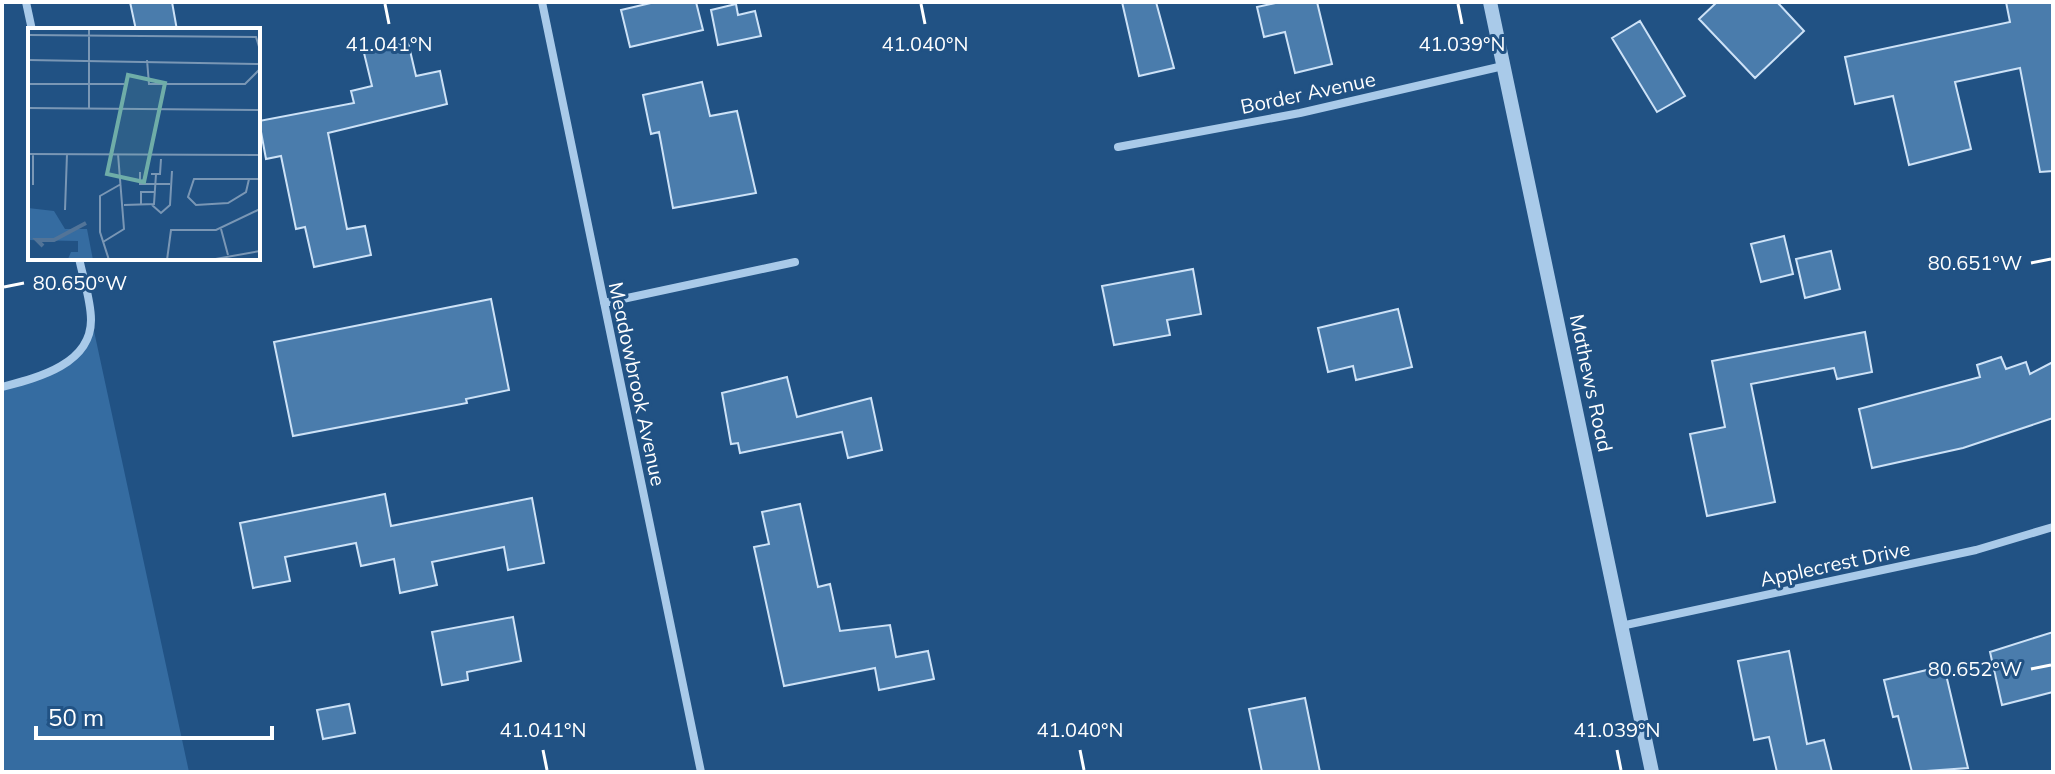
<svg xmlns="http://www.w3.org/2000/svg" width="2055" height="774" font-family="Mulish,sans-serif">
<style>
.green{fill:#356ca1}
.building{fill:#4a7cac;stroke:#cde2f7;stroke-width:2}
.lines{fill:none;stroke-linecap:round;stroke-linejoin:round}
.minor{stroke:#a9cae9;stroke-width:8}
.tertiary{stroke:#a9cae9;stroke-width:14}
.ticks{fill:none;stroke:#fff;stroke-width:3}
.labels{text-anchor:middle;stroke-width:6;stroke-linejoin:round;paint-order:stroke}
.street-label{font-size:20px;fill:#fff;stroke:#215284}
.inset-river{fill:none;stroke:#527498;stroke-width:4}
.inset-road{fill:none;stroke:#7a97b5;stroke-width:2}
.view{fill:#6fada8;fill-opacity:0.15;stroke:#6fada8;stroke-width:4}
.inset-edge{fill:none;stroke:#fff;stroke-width:4}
.ticks-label{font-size:20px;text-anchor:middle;fill:#fff;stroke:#215284;stroke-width:6;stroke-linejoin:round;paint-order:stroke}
</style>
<rect width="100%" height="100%" fill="#215284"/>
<path class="green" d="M 91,317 L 189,772 L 2,772 L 2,387 C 49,369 77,371 91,317 Z"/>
<path class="building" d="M 130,2 L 172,2 L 177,30 L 136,30 Z
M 655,2 L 696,2 L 703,30 L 630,47 L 621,10 Z
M 1122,2 L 1156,2 L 1174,68 L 1139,76 Z
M 1280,2 L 1317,2 L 1332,64 L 1295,73 L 1285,32 L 1264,37 L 1257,7 Z
M 1717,2 L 1777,2 L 1804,31 L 1755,78 L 1699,19 Z
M 2006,2 L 2053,2 L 2053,171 L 2040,172 L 2020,68 L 1955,82 L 1971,149 L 1909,165 L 1893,96 L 1855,104 L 1845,57 L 2010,22 Z
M 736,4 L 738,15 L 755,11 L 761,36 L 718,45 L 711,10 Z
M 1640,21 L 1685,96 L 1657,112 L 1612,38 Z
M 408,42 L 416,76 L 440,71 L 447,104 L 328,133 L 347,229 L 365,226 L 371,255 L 314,267 L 305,227 L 296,229 L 281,156 L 266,159 L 259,121 L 354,103 L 351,91 L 372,86 L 364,53 Z
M 702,82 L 710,116 L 737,111 L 756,193 L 673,208 L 659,132 L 651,134 L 643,95 Z
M 1784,236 L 1793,274 L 1761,282 L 1751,244 Z
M 1831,251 L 1840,289 L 1805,298 L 1796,259 Z
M 1193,269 L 1201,314 L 1167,320 L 1170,335 L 1114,345 L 1102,286 Z
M 491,299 L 509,390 L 466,399 L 467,403 L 293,436 L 274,342 Z
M 1398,309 L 1412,367 L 1356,380 L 1353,366 L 1328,372 L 1318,328 Z
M 1865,332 L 1872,372 L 1837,379 L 1834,368 L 1751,384 L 1775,502 L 1707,516 L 1690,434 L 1725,427 L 1712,361 Z
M 2001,357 L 2006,369 L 2026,362 L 2030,374 L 2053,362 L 2053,418 L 1963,448 L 1872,468 L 1859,409 L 1980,377 L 1977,365 Z
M 787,377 L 797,417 L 871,398 L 882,450 L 848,458 L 842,432 L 740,453 L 738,443 L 731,444 L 722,393 Z
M 385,494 L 391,526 L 532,498 L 544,563 L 508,570 L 504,547 L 432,562 L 437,585 L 400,593 L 394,559 L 361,566 L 356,543 L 285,557 L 290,581 L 253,588 L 240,523 Z
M 800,504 L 818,587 L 830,584 L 840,631 L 890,625 L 896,657 L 928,651 L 934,679 L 879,690 L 875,668 L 784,686 L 754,547 L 769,544 L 762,512 Z
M 513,617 L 521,661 L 467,672 L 468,680 L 442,685 L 432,632 Z
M 2053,632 L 2053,692 L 2002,705 L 1990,652 Z
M 1789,651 L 1807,744 L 1824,740 L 1832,772 L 1777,772 L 1769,737 L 1754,740 L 1738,661 Z
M 1944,666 L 1968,768 L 1912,772 L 1898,716 L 1893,717 L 1884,680 Z
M 1305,698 L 1320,772 L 1262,772 L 1249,709 Z
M 349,704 L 355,733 L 323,739 L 317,710 Z"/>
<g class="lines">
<path class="minor" d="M 26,2 L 32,30
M 542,2 L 701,772
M 1118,147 L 1300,113 L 1503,66
M 604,303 L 795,262
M 2,387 C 36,378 91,365 91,320 C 91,300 83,278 79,258
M 1621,626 L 1976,550 L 2053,527"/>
<path class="tertiary" d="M 1490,2 L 1652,772"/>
</g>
<path class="ticks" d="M 385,4 L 389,24M 921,4 L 925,24M 1458,4 L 1462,24M 2031,263 L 2051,259M 4,287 L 24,283M 2031,669 L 2051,665M 543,750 L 547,770M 1080,750 L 1084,770M 1617,750 L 1621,770"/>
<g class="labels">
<g class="street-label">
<text transform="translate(1308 93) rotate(-12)" y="7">Border Avenue</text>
<text transform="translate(1591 383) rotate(78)" y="7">Mathews Road</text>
<text transform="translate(637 384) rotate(78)" y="7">Meadowbrook Avenue</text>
<text transform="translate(1835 564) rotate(-12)" y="7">Applecrest Drive</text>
</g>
</g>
<g transform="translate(28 28)">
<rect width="232" height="232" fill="#215284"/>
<path d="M 0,180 L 26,183 L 37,201 L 59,201 L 65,232 L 0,232 L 40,231 L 43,224 L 50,224 L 50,213 L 0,212 Z" fill="#356ca1"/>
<path class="inset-river" d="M 15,218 L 9,212 L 26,212 L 58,195"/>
<path class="inset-road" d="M 61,0 L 61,81M 0,7 L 228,9 L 232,22M 0,32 L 232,36M 119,32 L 121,56 L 217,56 L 232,41M 0,56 L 96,56M 0,80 L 232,82M 0,126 L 232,127M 112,144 L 112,156 L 142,156M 123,146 L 132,146 L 133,131M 221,151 L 218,164 L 200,175 L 168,177 L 160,169 L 166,151 L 232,151M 5,157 L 5,126M 96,177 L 126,176 L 128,146M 113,177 L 113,164 L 127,164M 124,177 L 133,185 L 142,177 L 144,143M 37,182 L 39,126M 193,201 L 200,227M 75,214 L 96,201 L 90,126M 81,232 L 72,204 L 72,168 L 93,156M 139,232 L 143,202 L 188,202 L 232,181M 182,232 L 232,223"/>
<path class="view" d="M 100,47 L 137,55 L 116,154 L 79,146 Z"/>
<rect width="232" height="232" class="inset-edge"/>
</g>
<g class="ticks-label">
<text x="389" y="51">41.041°N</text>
<text x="925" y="51">41.040°N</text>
<text x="1462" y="51">41.039°N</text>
<text x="1975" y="270">80.651°W</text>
<text x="80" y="290">80.650°W</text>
<text x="1975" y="676">80.652°W</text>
<text x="543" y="737">41.041°N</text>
<text x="1080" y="737">41.040°N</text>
<text x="1617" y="737">41.039°N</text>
</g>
<rect width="2055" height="774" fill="none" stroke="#ffffff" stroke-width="8"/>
<path d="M36 726v12h236v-12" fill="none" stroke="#ffffff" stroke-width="4"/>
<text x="48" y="726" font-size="24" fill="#ffffff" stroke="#215284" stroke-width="6" paint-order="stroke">50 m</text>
</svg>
